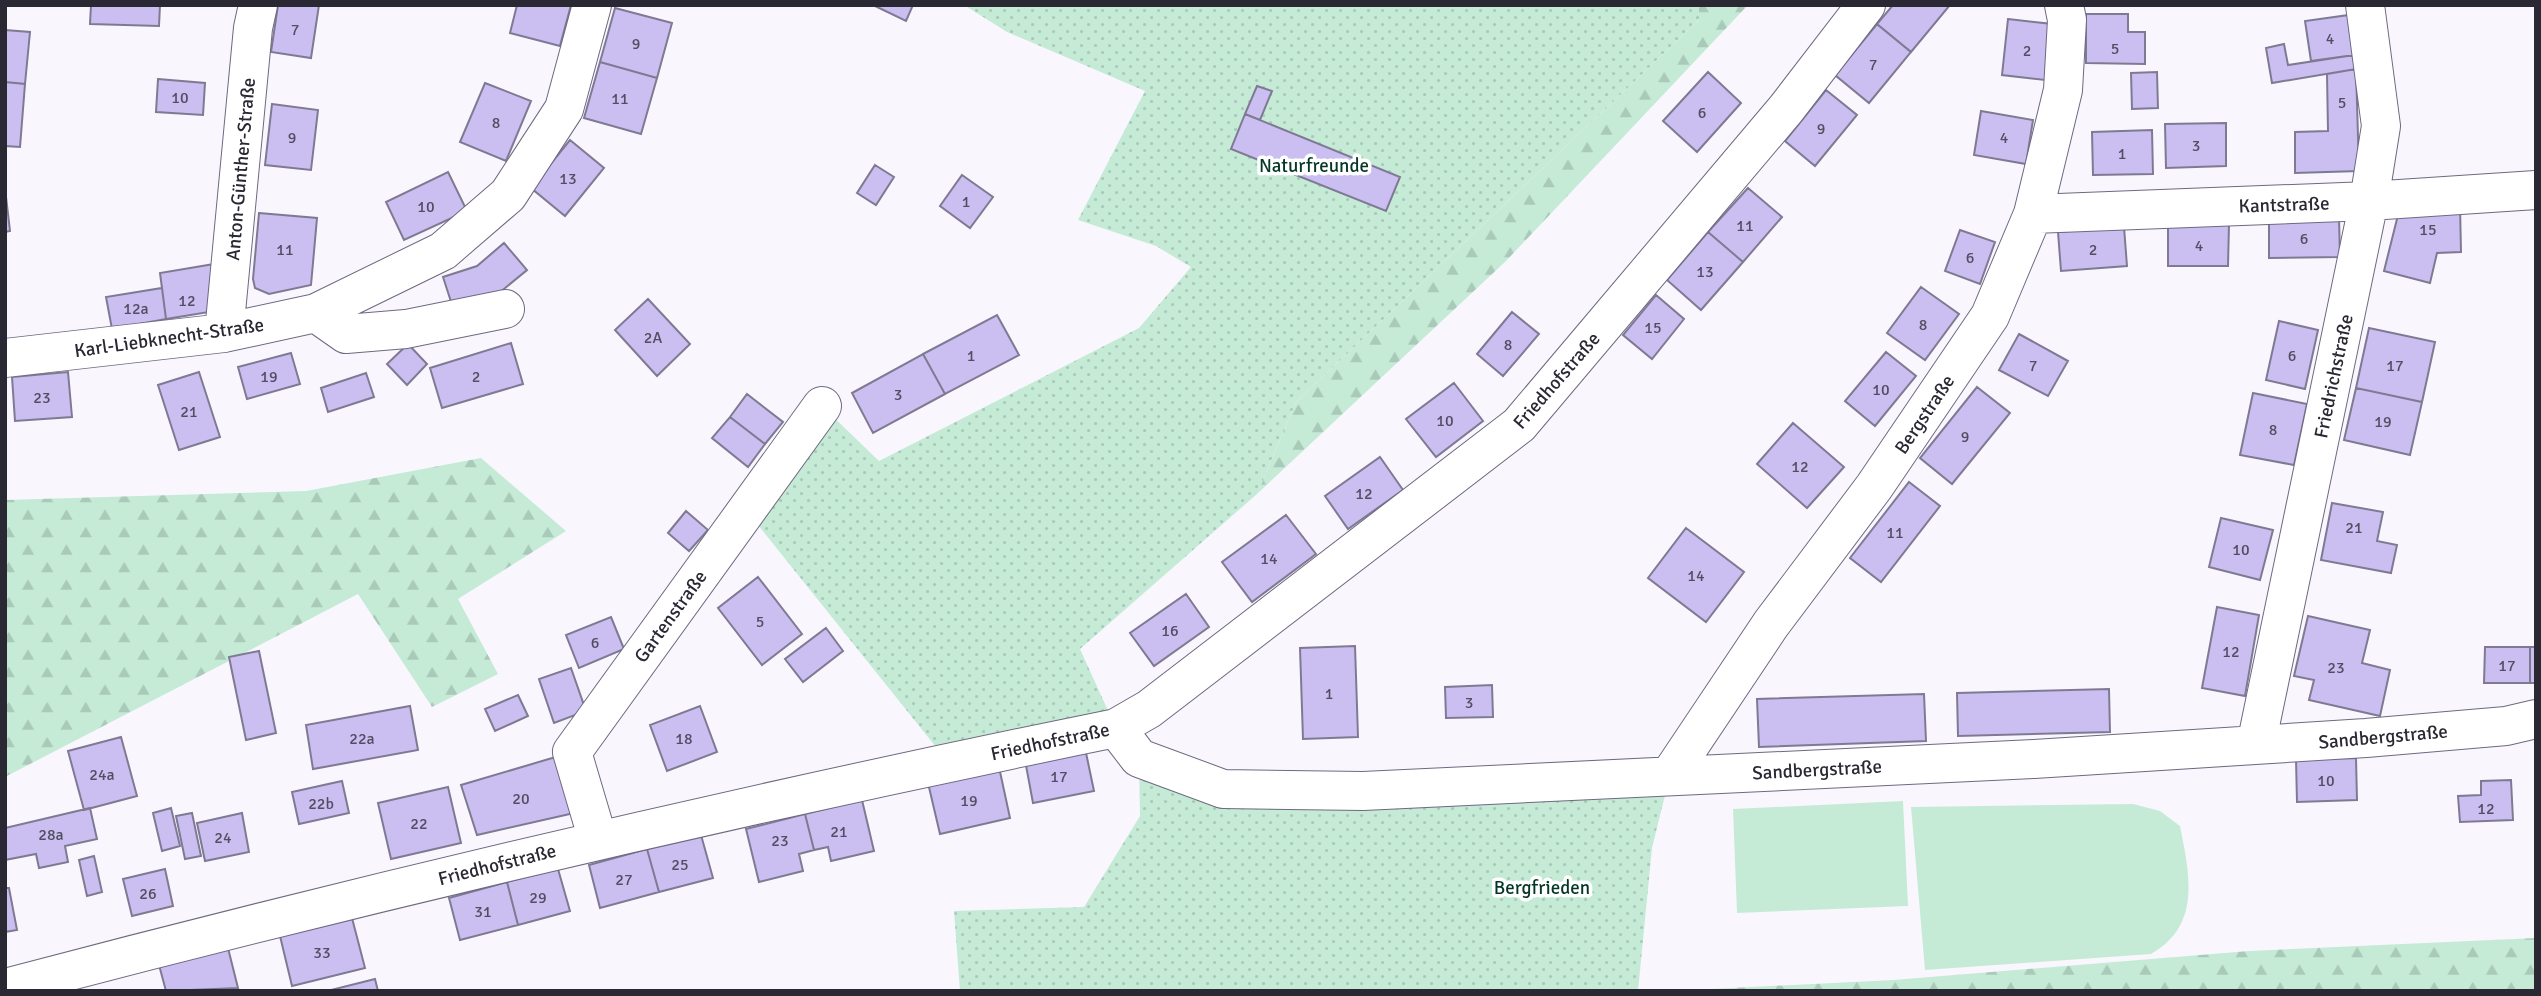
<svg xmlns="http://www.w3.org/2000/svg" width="2541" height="996" font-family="Signika,sans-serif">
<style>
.forest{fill:url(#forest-firs)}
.garden{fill:url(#garden-dots)}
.pitch{fill:#c5ebd7}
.building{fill:#cbbff2;stroke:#7f7a93;stroke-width:2}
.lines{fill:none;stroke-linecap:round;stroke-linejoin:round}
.minor-casing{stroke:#6e6981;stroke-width:40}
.minor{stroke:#fff;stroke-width:38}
.labels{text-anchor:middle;stroke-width:7;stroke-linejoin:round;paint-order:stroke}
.number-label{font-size:16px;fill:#524e62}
.park-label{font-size:19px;fill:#043725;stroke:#fff}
.street-label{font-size:19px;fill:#2a2832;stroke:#fff}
</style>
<defs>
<pattern id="forest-firs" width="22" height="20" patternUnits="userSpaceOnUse" patternTransform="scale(1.75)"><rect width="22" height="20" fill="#c5ebd7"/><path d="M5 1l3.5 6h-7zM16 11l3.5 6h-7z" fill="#a9cab9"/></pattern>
<pattern id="garden-dots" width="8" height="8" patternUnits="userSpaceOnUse" patternTransform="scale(1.75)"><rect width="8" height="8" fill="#c5ebd7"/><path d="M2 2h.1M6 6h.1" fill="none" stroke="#a9cab9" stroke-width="1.8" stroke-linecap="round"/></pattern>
</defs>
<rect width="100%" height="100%" fill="#f9f7fd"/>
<path class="forest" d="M 1699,5 L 1748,5 L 1506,261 L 1257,494 L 1296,402 L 1699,20 Z
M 481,458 L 566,531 L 458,599 L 498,674 L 432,707 L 358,594 L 5,777 L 5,500 L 306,491 Z
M 2536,938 L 2536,991 L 1671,991 L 1893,980 L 2249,951 Z"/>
<path class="garden" d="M 964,5 L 1699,5 L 1699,20 L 1296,402 L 1257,494 L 1080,649 L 1116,728 L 948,762 L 746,510 L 822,406 L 879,461 L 1139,328 L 1191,267 L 1156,246 L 1078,220 L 1145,91 L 1007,32 Z
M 1139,758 L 1223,789 L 1670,775 L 1652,848 L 1638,991 L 960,991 L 954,911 L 1084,907 L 1140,816 Z"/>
<path class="pitch" d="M 1903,801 L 1908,906 L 1737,913 L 1733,809 Z
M 2133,804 L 2160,811 L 2180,826 C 2190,876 2201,926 2151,954 L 1925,970 L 1911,807 Z"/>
<path class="building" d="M 91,5 L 160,5 L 159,26 L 90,24 Z
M 278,5 L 319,5 L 311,58 L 271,52 Z
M 517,5 L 571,5 L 560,46 L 510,33 Z
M 873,5 L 913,5 L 906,21 Z
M 1893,5 L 1950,5 L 1911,52 L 1877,24 Z
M 615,8 L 672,23 L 657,78 L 600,62 Z
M 2086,14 L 2128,14 L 2128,32 L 2145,32 L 2145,64 L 2086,63 Z
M 2349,15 L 2354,55 L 2311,61 L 2305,21 Z
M 2008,19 L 2052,24 L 2045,80 L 2002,75 Z
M 1877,24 L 1911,52 L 1869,103 L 1835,75 Z
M 5,30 L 30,32 L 25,84 L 5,82 Z
M 2284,44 L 2288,65 L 2354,55 L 2356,69 L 2272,83 L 2266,48 Z
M 600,62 L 657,78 L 641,134 L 584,118 Z
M 2356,69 L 2359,171 L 2295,173 L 2295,132 L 2328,131 L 2327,74 Z
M 1708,72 L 1741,103 L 1697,152 L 1663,121 Z
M 2157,72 L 2158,108 L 2132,109 L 2131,73 Z
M 158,79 L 205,83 L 203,115 L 156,112 Z
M 5,82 L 25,84 L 20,147 L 5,146 Z
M 485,83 L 531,101 L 506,161 L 460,142 Z
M 1257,86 L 1272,91 L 1260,120 L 1245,114 Z
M 1826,90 L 1857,115 L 1815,166 L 1785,141 Z
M 272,104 L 318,110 L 311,170 L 265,165 Z
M 1981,111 L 2033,120 L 2026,164 L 1974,155 Z
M 1245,114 L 1400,177 L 1386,211 L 1231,149 Z
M 2226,123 L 2226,166 L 2166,168 L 2165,124 Z
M 2152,130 L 2153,174 L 2093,175 L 2092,132 Z
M 570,140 L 604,168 L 565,216 L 531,188 Z
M 875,165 L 894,177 L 876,205 L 857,193 Z
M 448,172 L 467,211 L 404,240 L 386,202 Z
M 962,175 L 993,197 L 970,228 L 940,206 Z
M 5,188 L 10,231 L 5,232 Z
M 1748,188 L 1782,217 L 1743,262 L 1708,232 Z
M 2460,205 L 2461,252 L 2437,253 L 2430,283 L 2384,271 L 2400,207 Z
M 259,213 L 317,218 L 311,285 L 269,294 L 255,288 L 253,279 Z
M 2269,218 L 2339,218 L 2340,257 L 2269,258 Z
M 2168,223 L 2229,224 L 2228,266 L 2168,266 Z
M 2124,227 L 2127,266 L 2061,271 L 2058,232 Z
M 1960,230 L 1995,242 L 1980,284 L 1945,271 Z
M 1708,232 L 1743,262 L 1701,310 L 1667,280 Z
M 504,243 L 527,270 L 493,298 L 454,311 L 443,277 L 477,266 Z
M 214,264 L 209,312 L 166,319 L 160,273 Z
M 1921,287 L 1959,314 L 1925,360 L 1887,333 Z
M 162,288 L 166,319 L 112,329 L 106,297 Z
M 1656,295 L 1684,319 L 1652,359 L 1623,335 Z
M 648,299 L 690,344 L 657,376 L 615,330 Z
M 1512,312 L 1539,334 L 1503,376 L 1477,354 Z
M 997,315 L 1019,355 L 945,394 L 923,354 Z
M 2279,321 L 2318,330 L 2305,389 L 2266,380 Z
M 2369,328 L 2435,342 L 2422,402 L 2356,388 Z
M 2019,334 L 2068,361 L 2048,396 L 1999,370 Z
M 511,343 L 523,384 L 442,408 L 430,368 Z
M 408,344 L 427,364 L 407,385 L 387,364 Z
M 1886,352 L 1916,376 L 1875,426 L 1845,401 Z
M 291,353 L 300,384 L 247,399 L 238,367 Z
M 923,354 L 945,394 L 873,433 L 852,393 Z
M 68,372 L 72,417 L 15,421 L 12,377 Z
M 199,372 L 220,437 L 179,450 L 158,385 Z
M 366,373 L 374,397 L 328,412 L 321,388 Z
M 1454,383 L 1483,421 L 1436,457 L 1406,419 Z
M 1977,387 L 2010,413 L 1952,484 L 1920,458 Z
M 2356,388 L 2422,402 L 2410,455 L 2344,440 Z
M 2253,393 L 2307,404 L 2294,465 L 2240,455 Z
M 747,394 L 783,422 L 765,444 L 730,417 Z
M 730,417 L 765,444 L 748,467 L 712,438 Z
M 1793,423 L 1844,467 L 1807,508 L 1757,464 Z
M 1380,457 L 1403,490 L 1348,529 L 1325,496 Z
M 1909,482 L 1940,506 L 1881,582 L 1850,558 Z
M 2332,503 L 2383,512 L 2377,541 L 2397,545 L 2391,573 L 2321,560 Z
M 686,511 L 708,530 L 689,551 L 668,533 Z
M 1286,515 L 1316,554 L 1252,602 L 1222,562 Z
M 2221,518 L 2273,530 L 2260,580 L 2209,567 Z
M 1686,528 L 1744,572 L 1706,622 L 1648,578 Z
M 758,577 L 802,634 L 762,665 L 718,608 Z
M 1186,594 L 1209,627 L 1154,666 L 1130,633 Z
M 2217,607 L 2259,615 L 2245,696 L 2202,688 Z
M 2308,616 L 2370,630 L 2362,663 L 2390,670 L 2380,716 L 2309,700 L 2314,680 L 2294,676 Z
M 611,617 L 624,649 L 579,668 L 566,635 Z
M 826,628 L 843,651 L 803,682 L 785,659 Z
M 1355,646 L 1358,737 L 1303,739 L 1300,648 Z
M 2485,647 L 2530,647 L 2530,683 L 2484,683 Z
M 2530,647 L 2536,647 L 2536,683 L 2530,683 Z
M 259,651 L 276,733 L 246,740 L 229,657 Z
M 571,668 L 586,711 L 554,723 L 539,679 Z
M 1492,685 L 1493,717 L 1446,718 L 1445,687 Z
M 2109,689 L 2110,732 L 1958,736 L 1957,693 Z
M 1924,694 L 1926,741 L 1759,747 L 1757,699 Z
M 518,695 L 528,716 L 495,731 L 485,709 Z
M 410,706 L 418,750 L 313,769 L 306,725 Z
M 700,706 L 717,752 L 667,771 L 650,725 Z
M 121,737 L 137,796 L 84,810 L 68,751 Z
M 1085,748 L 1094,791 L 1033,803 L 1025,760 Z
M 559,756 L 583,811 L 477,835 L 461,785 Z
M 2356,758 L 2357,800 L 2297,802 L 2296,759 Z
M 999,767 L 1010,818 L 940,834 L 928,783 Z
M 2511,780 L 2513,820 L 2460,822 L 2458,796 L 2481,795 L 2481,781 Z
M 342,781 L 349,813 L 299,824 L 292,792 Z
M 448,787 L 461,843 L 391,859 L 378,803 Z
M 862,800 L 874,851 L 831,861 L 828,847 L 814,850 L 805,814 Z
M 90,808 L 97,839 L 65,846 L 68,862 L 39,868 L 36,854 L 5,860 L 5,828 Z
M 171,808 L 180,846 L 162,851 L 153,813 Z
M 192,813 L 201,856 L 185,859 L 176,816 Z
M 242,813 L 249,852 L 205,861 L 197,823 Z
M 805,814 L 814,850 L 799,854 L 803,871 L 759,882 L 746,829 Z
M 701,835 L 713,878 L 659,892 L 647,849 Z
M 647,849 L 659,892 L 600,908 L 589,865 Z
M 94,856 L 102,892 L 87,896 L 79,860 Z
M 165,869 L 173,906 L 132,916 L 123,879 Z
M 558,869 L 570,911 L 518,925 L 507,882 Z
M 507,882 L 518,925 L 460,940 L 449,898 Z
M 5,888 L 9,888 L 17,930 L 5,932 Z
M 352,918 L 365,968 L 292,986 L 280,936 Z
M 228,948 L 238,988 L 166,991 L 159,965 Z
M 375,979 L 378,991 L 331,991 L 331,990 Z"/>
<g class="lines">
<defs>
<path id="minor" d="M 2033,214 L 2369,201 L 2536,190
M 316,313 L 346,334 L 406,329 L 505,309
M 224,333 L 253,28 L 258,5
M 5,358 L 224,333 L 316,313 L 443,251 L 508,195 L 564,109 L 592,5
M 1116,728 L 1139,758 L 1223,789 L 1363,791 L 2034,759 L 2366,738 L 2506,726 L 2536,719
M 2256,745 L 2369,201 L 2381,126 L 2365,5
M 1670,775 L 1771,624 L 1874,487 L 1990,316 L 2033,214 L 2063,90 L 2067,20 L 2064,5
M 598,840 L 572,752 L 822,406
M 5,988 C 373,891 743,804 1116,728 L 1149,709 L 1519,425 L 1786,109 L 1866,5"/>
</defs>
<use href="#minor" class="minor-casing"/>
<use href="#minor" class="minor"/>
</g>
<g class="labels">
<g class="number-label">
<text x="295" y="35">7</text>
<text x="2330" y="44">4</text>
<text x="636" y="49">9</text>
<text x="2115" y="54">5</text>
<text x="2027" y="56">2</text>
<text x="1873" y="70">7</text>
<text x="180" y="103">10</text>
<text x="620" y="104">11</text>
<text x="2342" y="108">5</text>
<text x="1702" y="118">6</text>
<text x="496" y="128">8</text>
<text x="1821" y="134">9</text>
<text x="292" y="143">9</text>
<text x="2004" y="143">4</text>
<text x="2196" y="151">3</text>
<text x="2122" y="159">1</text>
<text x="568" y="184">13</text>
<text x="966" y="207">1</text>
<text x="426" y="212">10</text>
<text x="1745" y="231">11</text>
<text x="2428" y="235">15</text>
<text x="2304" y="244">6</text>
<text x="2199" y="251">4</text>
<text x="285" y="255">11</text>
<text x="2093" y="255">2</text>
<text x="1970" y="263">6</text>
<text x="1705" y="277">13</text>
<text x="187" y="306">12</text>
<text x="136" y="314">12a</text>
<text x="1923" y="330">8</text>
<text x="1653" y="333">15</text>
<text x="653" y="343">2A</text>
<text x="1508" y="350">8</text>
<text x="971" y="361">1</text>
<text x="2292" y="361">6</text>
<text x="2033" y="371">7</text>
<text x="2395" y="371">17</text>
<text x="269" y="382">19</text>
<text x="476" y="382">2</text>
<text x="1881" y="395">10</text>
<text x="898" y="400">3</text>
<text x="42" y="403">23</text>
<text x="189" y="417">21</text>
<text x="1445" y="426">10</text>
<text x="2383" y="427">19</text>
<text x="2273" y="435">8</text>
<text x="1965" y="442">9</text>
<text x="1800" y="472">12</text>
<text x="1364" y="499">12</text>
<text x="2354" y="533">21</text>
<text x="1895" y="538">11</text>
<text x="2241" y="555">10</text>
<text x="1269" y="564">14</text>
<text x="1696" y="581">14</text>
<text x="760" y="627">5</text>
<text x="1170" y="636">16</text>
<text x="595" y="648">6</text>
<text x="2231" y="657">12</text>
<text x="2507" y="671">17</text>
<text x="2336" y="673">23</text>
<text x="1329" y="699">1</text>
<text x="1469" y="708">3</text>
<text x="362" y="744">22a</text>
<text x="684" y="744">18</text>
<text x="102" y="780">24a</text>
<text x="1059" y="782">17</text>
<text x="2326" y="786">10</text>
<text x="521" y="804">20</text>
<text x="969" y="806">19</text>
<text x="321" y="809">22b</text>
<text x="2486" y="814">12</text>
<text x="419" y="829">22</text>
<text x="839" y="837">21</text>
<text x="51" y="840">28a</text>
<text x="223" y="843">24</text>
<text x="780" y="846">23</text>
<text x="680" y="870">25</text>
<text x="624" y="885">27</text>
<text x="148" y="899">26</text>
<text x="538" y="903">29</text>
<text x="483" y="917">31</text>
<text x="322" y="958">33</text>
</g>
<g class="park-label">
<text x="1314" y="172">Naturfreunde</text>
<text x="1542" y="894">Bergfrieden</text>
</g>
<g class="street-label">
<text transform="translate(240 169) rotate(-85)" y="7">Anton-Günther-Straße</text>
<text transform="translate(2284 204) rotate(-2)" y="7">Kantstraße</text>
<text transform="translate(169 337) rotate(-8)" y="7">Karl-Liebknecht-Straße</text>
<text transform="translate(2333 376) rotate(-78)" y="7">Friedrichstraße</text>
<text transform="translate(1556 380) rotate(-49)" y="7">Friedhofstraße</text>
<text transform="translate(1924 414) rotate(-56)" y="7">Bergstraße</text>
<text transform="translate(670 616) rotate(-54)" y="7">Gartenstraße</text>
<text transform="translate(2383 736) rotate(-5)" y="7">Sandbergstraße</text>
<text transform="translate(1050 741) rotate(-12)" y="7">Friedhofstraße</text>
<text transform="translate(1817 769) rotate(-3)" y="7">Sandbergstraße</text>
<text transform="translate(497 864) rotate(-14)" y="7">Friedhofstraße</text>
</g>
</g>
<rect width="2541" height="996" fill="none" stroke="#2a2832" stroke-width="14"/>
</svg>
